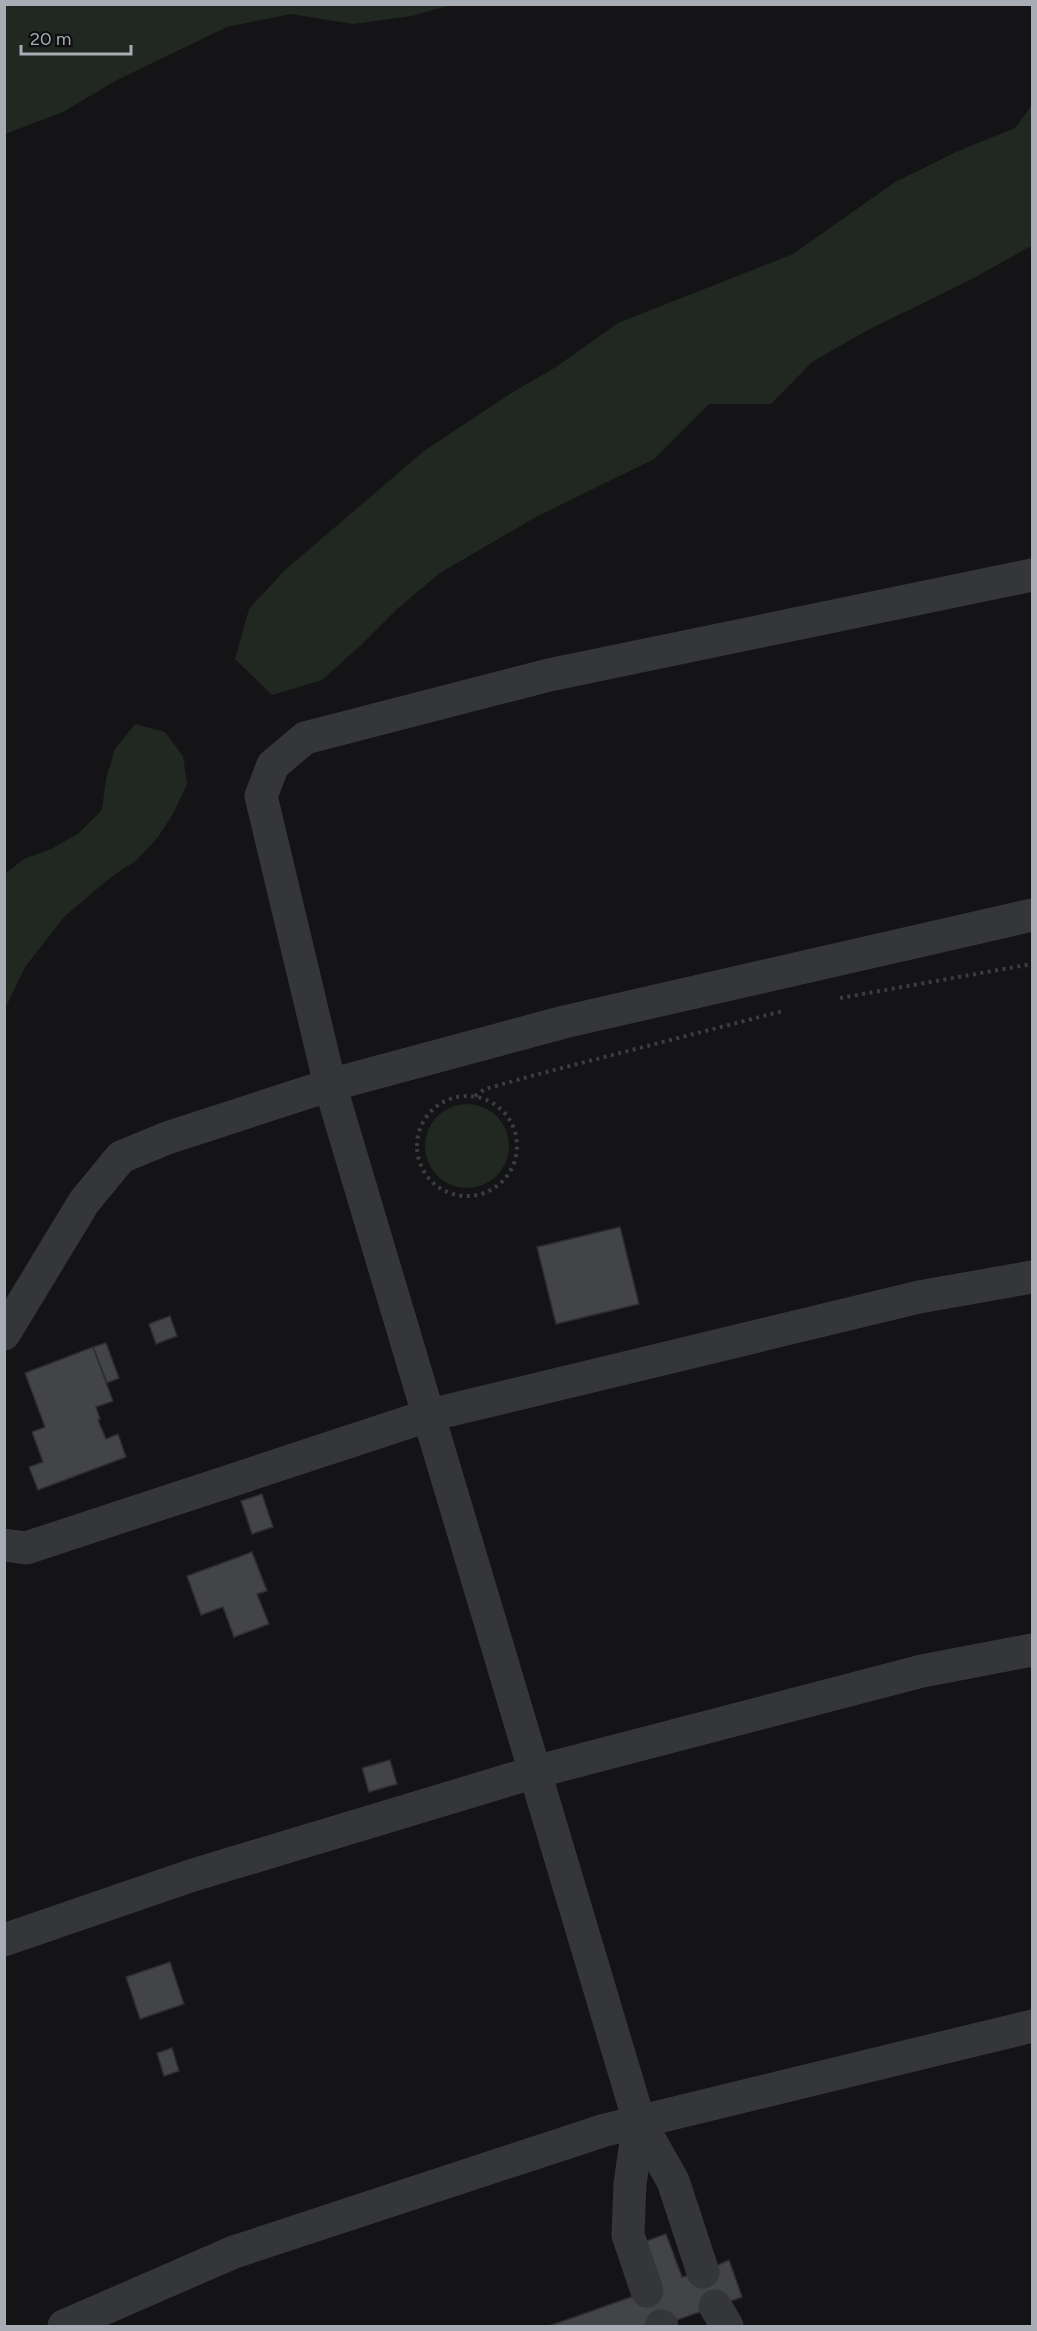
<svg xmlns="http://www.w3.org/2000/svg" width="1037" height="2331" font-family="Figtree,sans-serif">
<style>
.green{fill:#202821}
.building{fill:#434448;stroke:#2e2e31;stroke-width:1.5}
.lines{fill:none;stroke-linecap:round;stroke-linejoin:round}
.path{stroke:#3b3d41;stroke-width:4;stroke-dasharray:3 4.5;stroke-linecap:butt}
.minor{stroke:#35363a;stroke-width:33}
</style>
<rect width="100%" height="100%" fill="#141416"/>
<path class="green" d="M 5,4 L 450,4 L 450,5 L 412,16 L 353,24 L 291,14 L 227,27 L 117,80 L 63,112 L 5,134 Z
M 1032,105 L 1032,248 L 1029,247 L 972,279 L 866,331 L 812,362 L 771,404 L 709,404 L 654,459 L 534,518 L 440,573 L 397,609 L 360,646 L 322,680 L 272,695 L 235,659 L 249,609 L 285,570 L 424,451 L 513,392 L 556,367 L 618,323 L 793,254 L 895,182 L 956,152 L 1015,128 Z
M 135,724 L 165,732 L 183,756 L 187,784 L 174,812 L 158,837 L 137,860 L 111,877 L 65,916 L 25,967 L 5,1009 L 5,874 L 24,859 L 51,849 L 79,833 L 102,810 L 106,779 L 115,749 Z
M425 1146a42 42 0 1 1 84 0a42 42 0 1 1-84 0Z"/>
<path class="building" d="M 620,1227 L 639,1304 L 556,1324 L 537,1247 Z
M 170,1316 L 177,1336 L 156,1344 L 149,1324 Z
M 106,1343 L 119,1378 L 107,1383 L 93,1347 Z
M 93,1347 L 113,1401 L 96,1407 L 100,1419 L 98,1420 L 106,1439 L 118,1434 L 126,1457 L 38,1490 L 29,1467 L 43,1462 L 32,1432 L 45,1427 L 25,1373 Z
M 262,1494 L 273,1527 L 252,1534 L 241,1501 Z
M 252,1552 L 267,1591 L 257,1594 L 269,1624 L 234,1637 L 223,1607 L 201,1615 L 187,1576 Z
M 390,1760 L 397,1784 L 369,1792 L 362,1768 Z
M 170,1962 L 184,2004 L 140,2019 L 126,1977 Z
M 172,2048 L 179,2071 L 164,2076 L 157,2053 Z
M 666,2234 L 682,2277 L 703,2272 L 729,2260 L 742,2297 L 660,2326 L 549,2326 L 651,2290 L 635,2245 Z"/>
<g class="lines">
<path class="path" d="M 840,998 L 1032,964
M 475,1096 L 485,1089 L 531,1076 L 783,1011
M417 1146a50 50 0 1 1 100 0a50 50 0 1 1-100 0Z"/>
<path class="minor" d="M 4,1334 L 84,1202 L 121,1157 L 167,1138 L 330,1085 L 564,1022 L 1032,915
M 4,1545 L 26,1548 L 430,1415 L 919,1297 L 1032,1277
M 4,1940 L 190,1876 L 535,1772 L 922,1671 L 1032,1650
M 639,2121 L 630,2184 L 628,2235 L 647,2291
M 703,2272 L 673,2181 L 639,2121 L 330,1085 L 261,796 L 273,765 L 305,738 L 549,675 L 1032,575
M 715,2306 L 727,2326
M 64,2326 L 234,2252 L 605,2130 L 1032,2026
M 661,2326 L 662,2326"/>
</g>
<rect width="1037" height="2331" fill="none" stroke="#a7acb5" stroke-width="12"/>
<path d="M21 45v9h110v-9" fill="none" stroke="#a7acb5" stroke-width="3"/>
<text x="30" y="45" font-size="18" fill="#a7acb5" stroke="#0f0f10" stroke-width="4.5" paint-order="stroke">20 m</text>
</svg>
